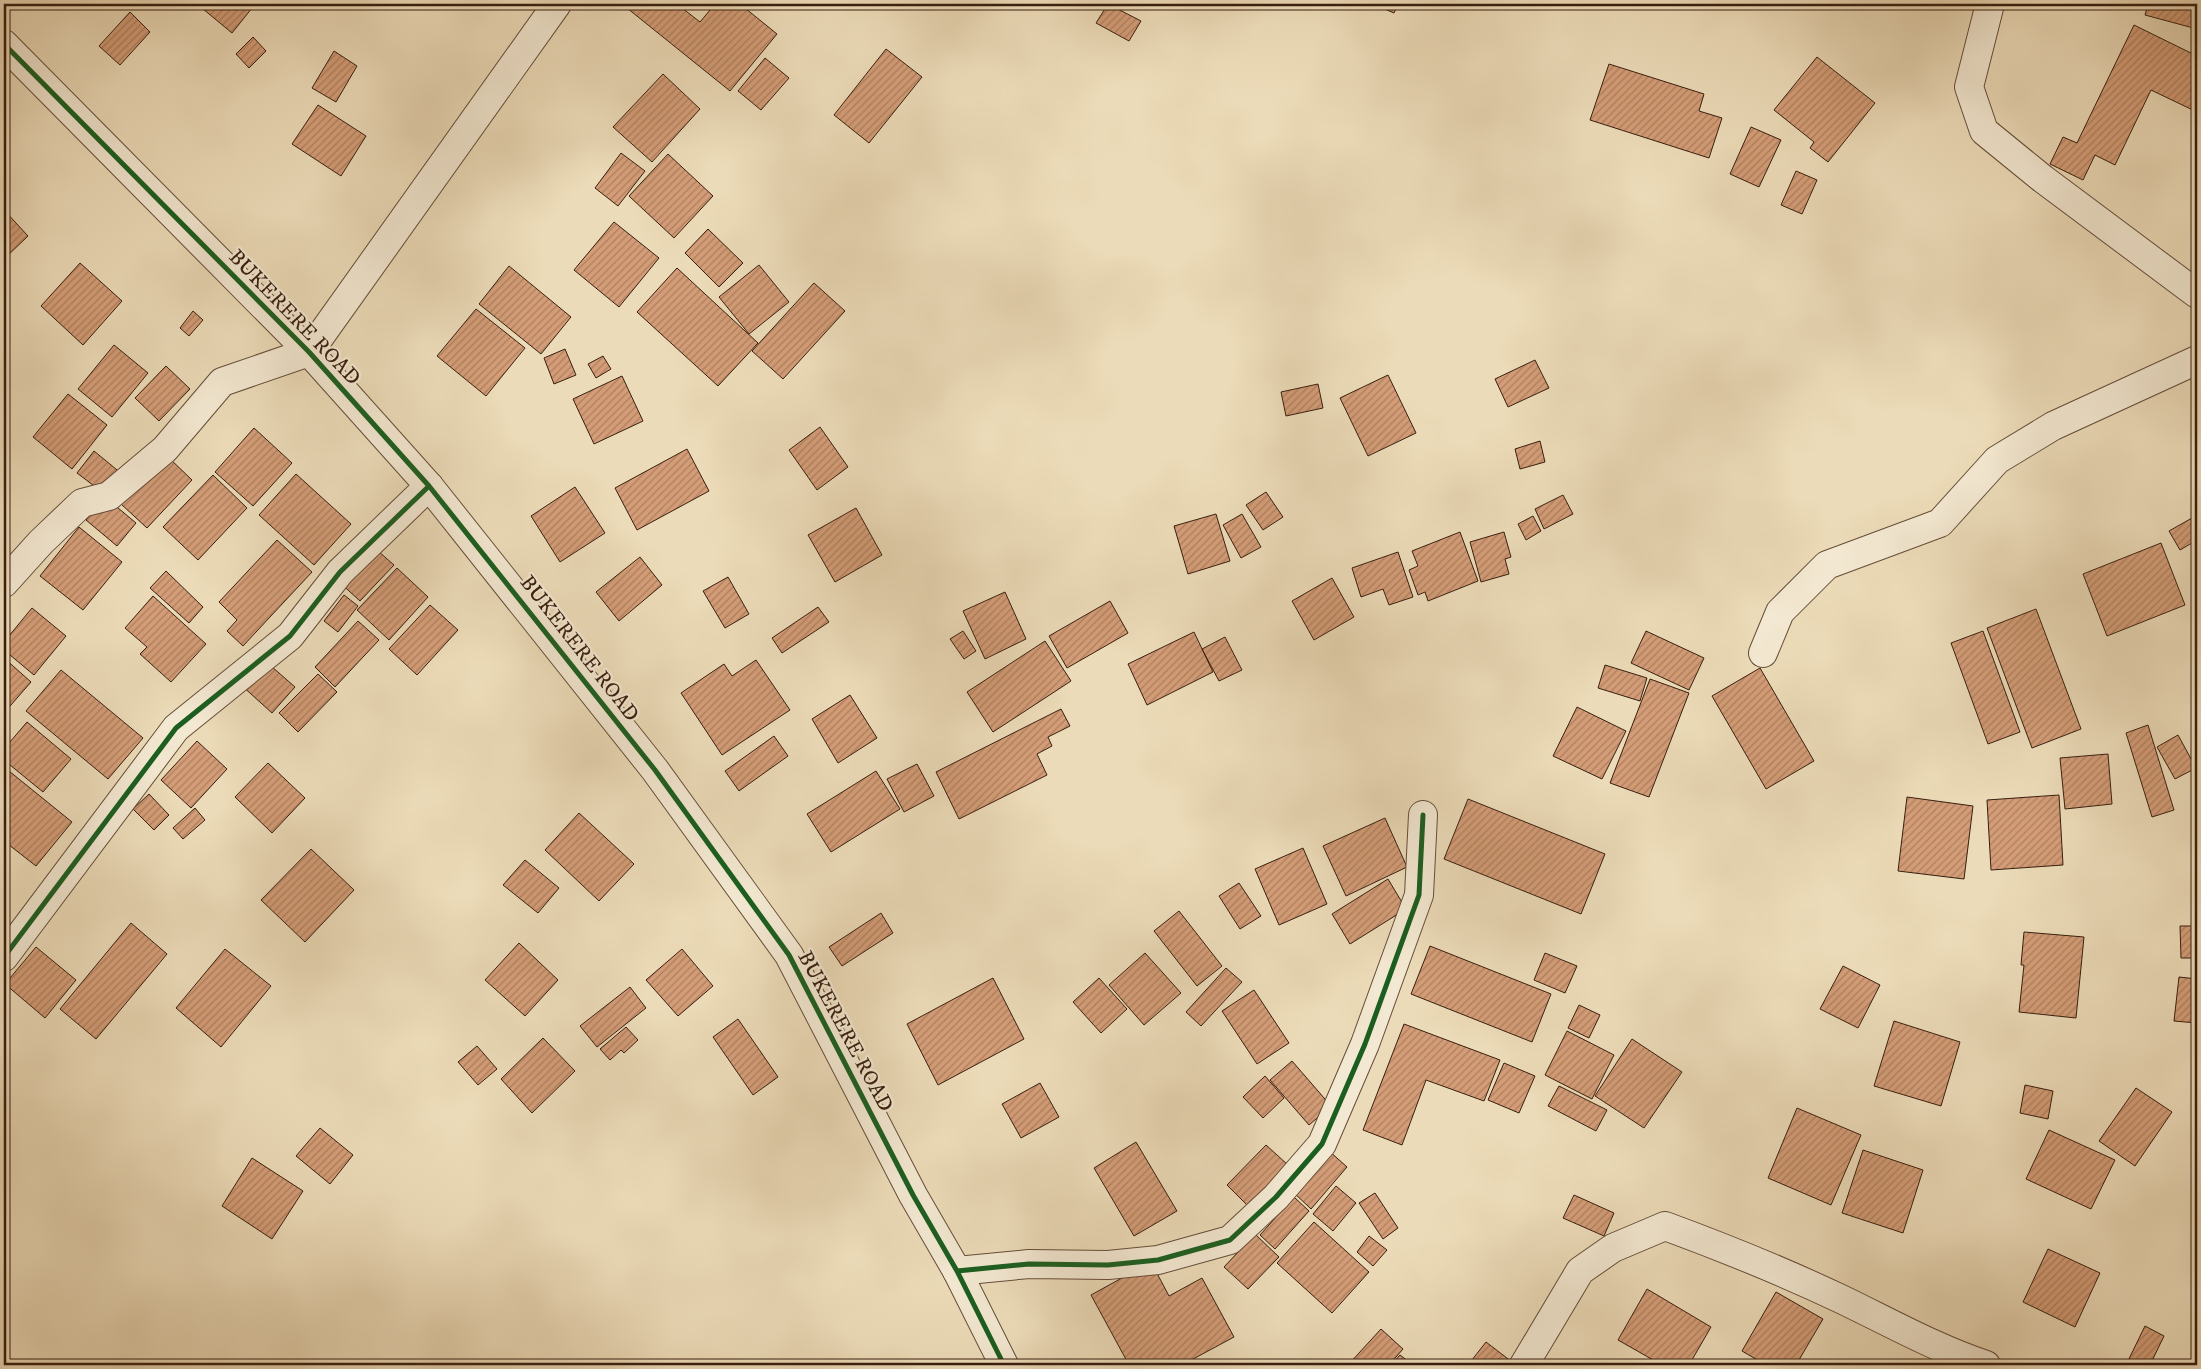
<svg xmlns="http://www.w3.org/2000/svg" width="2201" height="1369" font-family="'IM FELL DW Pica',serif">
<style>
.building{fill:url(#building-hatch);stroke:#381e0f}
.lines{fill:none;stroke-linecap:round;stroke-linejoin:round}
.minor-casing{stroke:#654d39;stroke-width:30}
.tertiary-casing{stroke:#654d39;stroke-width:30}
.minor{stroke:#f3e8d1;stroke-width:28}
.tertiary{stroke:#f3e8d1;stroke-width:28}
.cycleway-casing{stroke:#f3e8d1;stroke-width:8}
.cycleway{stroke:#1b5e20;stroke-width:5}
.labels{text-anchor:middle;stroke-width:4.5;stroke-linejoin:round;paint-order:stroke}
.street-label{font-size:21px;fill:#381e0f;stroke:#f3e8d1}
</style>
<defs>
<pattern id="building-hatch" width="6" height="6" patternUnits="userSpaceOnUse" patternTransform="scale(1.25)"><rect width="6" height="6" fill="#d49d77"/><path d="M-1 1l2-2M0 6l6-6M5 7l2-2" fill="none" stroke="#ad7f60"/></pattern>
</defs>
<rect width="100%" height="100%" fill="#ecdbb8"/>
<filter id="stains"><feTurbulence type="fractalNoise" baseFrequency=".004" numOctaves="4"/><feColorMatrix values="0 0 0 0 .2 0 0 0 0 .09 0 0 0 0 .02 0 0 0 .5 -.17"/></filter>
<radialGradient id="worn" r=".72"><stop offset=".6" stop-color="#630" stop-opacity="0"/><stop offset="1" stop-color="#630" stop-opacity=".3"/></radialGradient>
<path class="building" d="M 197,4 L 247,4 L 252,8 L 232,33 Z
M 622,4 L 677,4 L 700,22 L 715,4 L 740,4 L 777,34 L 730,91 Z
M 1108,4 L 1141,21 L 1129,41 L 1096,23 Z
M 1373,4 L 1398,4 L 1394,13 Z
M 2148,4 L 2197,4 L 2197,29 L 2145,15 Z
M 130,12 L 150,32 L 120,65 L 99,46 Z
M 2134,25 L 2197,56 L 2197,112 L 2151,90 L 2115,165 L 2095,155 L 2083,180 L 2050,164 L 2063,137 L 2077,143 Z
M 253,37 L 266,51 L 249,68 L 236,54 Z
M 886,49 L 922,77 L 869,143 L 834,115 Z
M 334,51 L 357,66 L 336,102 L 312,88 Z
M 1817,57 L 1875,103 L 1828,162 L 1810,148 L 1814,142 L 1774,110 Z
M 765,58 L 789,78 L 761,110 L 738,91 Z
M 1609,64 L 1704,94 L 1699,111 L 1722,118 L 1709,158 L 1590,120 Z
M 663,74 L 700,109 L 652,162 L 613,127 Z
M 318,105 L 366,136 L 341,176 L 292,144 Z
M 1751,127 L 1781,140 L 1759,187 L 1730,174 Z
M 621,153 L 645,171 L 618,206 L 595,188 Z
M 668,154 L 713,196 L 674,238 L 629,196 Z
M 1796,171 L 1817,180 L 1802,214 L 1781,205 Z
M 4,210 L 28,236 L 4,259 Z
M 614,222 L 659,258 L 619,307 L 574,270 Z
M 708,229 L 743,263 L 719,287 L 685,253 Z
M 80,263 L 122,301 L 83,345 L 41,306 Z
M 759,265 L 789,302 L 749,334 L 719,297 Z
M 509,266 L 571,317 L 541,354 L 479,304 Z
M 677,268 L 758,343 L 718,386 L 637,312 Z
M 814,283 L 845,311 L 783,379 L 752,351 Z
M 476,309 L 525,348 L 486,396 L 437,356 Z
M 193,311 L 203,320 L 189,336 L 180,328 Z
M 114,345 L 148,373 L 112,417 L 78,389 Z
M 565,349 L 576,375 L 554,384 L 544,358 Z
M 603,356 L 611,369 L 596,378 L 588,364 Z
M 1535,360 L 1549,388 L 1508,407 L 1495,379 Z
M 166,366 L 190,389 L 159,421 L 135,398 Z
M 1388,375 L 1416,433 L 1368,456 L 1340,398 Z
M 622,376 L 643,421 L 594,444 L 573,399 Z
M 1318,384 L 1323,408 L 1286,416 L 1281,392 Z
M 68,394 L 107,425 L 72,469 L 33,437 Z
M 820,427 L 848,467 L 817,490 L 789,450 Z
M 254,428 L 292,463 L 253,506 L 215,472 Z
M 1540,441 L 1545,462 L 1520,469 L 1515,449 Z
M 687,449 L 709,491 L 637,530 L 615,488 Z
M 94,451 L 122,474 L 106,495 L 77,473 Z
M 167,456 L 192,480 L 147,528 L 121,504 Z
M 296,474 L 351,524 L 314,565 L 259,515 Z
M 213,475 L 247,508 L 198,560 L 163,527 Z
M 575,487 L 605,533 L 560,562 L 531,516 Z
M 1266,492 L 1283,517 L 1263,530 L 1246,505 Z
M 1563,495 L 1573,514 L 1544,529 L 1535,509 Z
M 105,497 L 136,523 L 117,546 L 86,520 Z
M 856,508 L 882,555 L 835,582 L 808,535 Z
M 1216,514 L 1230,561 L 1188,574 L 1174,526 Z
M 1242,514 L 1261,547 L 1241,558 L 1223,525 Z
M 1533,516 L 1541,531 L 1526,540 L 1518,524 Z
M 2192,518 L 2197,527 L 2197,540 L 2180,550 L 2169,531 Z
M 79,527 L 122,562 L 83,610 L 40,576 Z
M 1460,532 L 1478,581 L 1428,601 L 1425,592 L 1418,595 L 1409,570 L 1418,566 L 1412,551 Z
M 1504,532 L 1511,557 L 1505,559 L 1509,574 L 1481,582 L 1470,542 Z
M 277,540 L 312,572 L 243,646 L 227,631 L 237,620 L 219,602 Z
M 2161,543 L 2185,605 L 2107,636 L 2083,574 Z
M 370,544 L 394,565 L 360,601 L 337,580 Z
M 1398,552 L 1413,597 L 1389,605 L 1383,589 L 1361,597 L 1352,568 Z
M 640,557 L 662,585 L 619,621 L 596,592 Z
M 397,568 L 428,597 L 389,640 L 357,610 Z
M 166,571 L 203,607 L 189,623 L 150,588 Z
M 728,577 L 749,614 L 725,628 L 703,591 Z
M 1332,578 L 1354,617 L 1314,640 L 1292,601 Z
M 1005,592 L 1026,639 L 985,659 L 963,611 Z
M 344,595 L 358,606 L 338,632 L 324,621 Z
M 153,596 L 206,644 L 171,682 L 140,654 L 147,647 L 125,628 Z
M 1110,601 L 1128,633 L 1067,668 L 1049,636 Z
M 430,605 L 458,630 L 417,675 L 389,649 Z
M 818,607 L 829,622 L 782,653 L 772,638 Z
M 32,608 L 66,636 L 34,675 L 4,650 L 4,642 Z
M 2036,609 L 2081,729 L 2032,748 L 1987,628 Z
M 358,621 L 379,640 L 335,687 L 315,667 Z
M 963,631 L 976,651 L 964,659 L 950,639 Z
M 1646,631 L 1704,658 L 1689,690 L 1631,663 Z
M 1983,631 L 2020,732 L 1988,744 L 1951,643 Z
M 1194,632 L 1213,672 L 1147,705 L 1128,664 Z
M 1225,637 L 1242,670 L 1219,681 L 1202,649 Z
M 1045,641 L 1071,681 L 993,732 L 967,692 Z
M 4,658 L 31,682 L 4,713 Z
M 263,659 L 295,687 L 272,713 L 240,684 Z
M 756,660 L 790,710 L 722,755 L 681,693 L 724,664 L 732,676 Z
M 1605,665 L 1647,678 L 1640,701 L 1598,688 Z
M 1760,668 L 1814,761 L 1766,789 L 1712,696 Z
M 61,670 L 143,738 L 108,779 L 26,711 Z
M 318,674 L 337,692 L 298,732 L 279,713 Z
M 1650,679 L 1689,693 L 1649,797 L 1610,783 Z
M 850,695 L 877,738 L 838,763 L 812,719 Z
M 1577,707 L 1626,731 L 1602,779 L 1553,756 Z
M 1061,709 L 1070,726 L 1048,737 L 1052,746 L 1037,754 L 1047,775 L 959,819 L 936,772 Z
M 27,722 L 71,759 L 43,792 L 4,760 L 4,749 Z
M 2148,725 L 2174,810 L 2152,817 L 2126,733 Z
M 2178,735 L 2196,768 L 2175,779 L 2157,747 Z
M 774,736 L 788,756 L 739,791 L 725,771 Z
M 197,741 L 227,769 L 191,808 L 161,780 Z
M 2108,754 L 2112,804 L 2065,809 L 2060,758 Z
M 268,763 L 305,798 L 272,833 L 235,797 Z
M 917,764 L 934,796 L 904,812 L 887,779 Z
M 9,771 L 72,822 L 36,866 L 4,841 L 4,778 Z
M 876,771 L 900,809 L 831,852 L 807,814 Z
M 149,794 L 169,815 L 154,830 L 133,809 Z
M 2059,795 L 2063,865 L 1991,870 L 1987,800 Z
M 1907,797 L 1973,806 L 1964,879 L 1898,871 Z
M 1468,799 L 1605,854 L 1581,914 L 1444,859 Z
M 195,808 L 205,820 L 183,839 L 173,828 Z
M 579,813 L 634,864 L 599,901 L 545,850 Z
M 1385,818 L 1407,867 L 1346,896 L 1323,846 Z
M 2197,835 L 2197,851 L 2192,838 Z
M 1303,848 L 1327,904 L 1279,925 L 1255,869 Z
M 311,849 L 354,890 L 305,942 L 261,900 Z
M 525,860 L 559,888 L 538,913 L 503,885 Z
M 1388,879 L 1406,909 L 1350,944 L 1332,914 Z
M 1239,883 L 1261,916 L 1240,929 L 1219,896 Z
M 1179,911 L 1222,966 L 1197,986 L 1154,931 Z
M 881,913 L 893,933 L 842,966 L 829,947 Z
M 131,923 L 167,954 L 96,1039 L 60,1009 Z
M 2180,926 L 2197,926 L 2197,958 L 2181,958 Z
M 2024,932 L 2084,937 L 2076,1018 L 2019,1012 L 2024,965 L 2021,965 Z
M 519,943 L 558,980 L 525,1016 L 485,980 Z
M 1430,946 L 1551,994 L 1532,1042 L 1411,994 Z
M 36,947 L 76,980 L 45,1018 L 5,984 Z
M 225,949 L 271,986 L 221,1047 L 176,1008 Z
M 682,949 L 713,986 L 678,1016 L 646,980 Z
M 1145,953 L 1181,993 L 1144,1025 L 1109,985 Z
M 1545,953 L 1577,966 L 1565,993 L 1534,980 Z
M 1843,966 L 1880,985 L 1858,1028 L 1820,1009 Z
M 1226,968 L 1242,982 L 1201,1026 L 1186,1012 Z
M 2179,977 L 2197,979 L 2197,1023 L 2174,1021 Z
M 993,978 L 1024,1039 L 938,1085 L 907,1024 Z
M 1099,978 L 1127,1009 L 1101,1033 L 1073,1002 Z
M 630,987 L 646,1008 L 597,1047 L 580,1026 Z
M 1254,990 L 1289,1043 L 1257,1064 L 1222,1011 Z
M 1579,1005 L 1600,1015 L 1589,1038 L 1568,1028 Z
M 738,1019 L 778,1077 L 753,1095 L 713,1037 Z
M 1894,1021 L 1960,1042 L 1941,1106 L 1874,1086 Z
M 1404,1024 L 1500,1060 L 1484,1101 L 1426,1080 L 1402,1145 L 1363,1130 Z
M 626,1027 L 638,1040 L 624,1053 L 621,1050 L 610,1060 L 600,1049 Z
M 1567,1031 L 1614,1055 L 1592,1099 L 1545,1075 Z
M 543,1038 L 575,1071 L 532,1113 L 501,1079 Z
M 1632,1039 L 1682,1072 L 1644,1128 L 1595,1096 Z
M 477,1046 L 497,1069 L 478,1085 L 458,1062 Z
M 1292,1061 L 1331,1106 L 1309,1125 L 1270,1080 Z
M 1504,1063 L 1535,1076 L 1519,1113 L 1488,1100 Z
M 1265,1076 L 1284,1098 L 1263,1118 L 1243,1097 Z
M 1040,1083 L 1059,1117 L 1021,1138 L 1002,1104 Z
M 2025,1085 L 2053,1091 L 2048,1119 L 2020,1113 Z
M 1559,1086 L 1607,1110 L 1596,1131 L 1548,1106 Z
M 2136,1088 L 2172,1112 L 2135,1166 L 2099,1141 Z
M 1797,1108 L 1861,1135 L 1831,1205 L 1768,1178 Z
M 320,1128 L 353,1155 L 330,1184 L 296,1156 Z
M 2049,1130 L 2115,1160 L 2091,1209 L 2026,1179 Z
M 1136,1142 L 1177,1211 L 1134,1236 L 1094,1168 Z
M 1266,1145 L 1288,1165 L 1249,1207 L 1227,1185 Z
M 1328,1150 L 1347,1167 L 1311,1209 L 1292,1191 Z
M 1863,1150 L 1923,1170 L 1903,1233 L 1842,1213 Z
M 252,1158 L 303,1191 L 272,1239 L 222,1206 Z
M 1336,1186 L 1356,1203 L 1333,1231 L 1313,1214 Z
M 1375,1193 L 1398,1228 L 1383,1239 L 1359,1203 Z
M 1574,1195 L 1614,1213 L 1604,1236 L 1563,1218 Z
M 1294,1197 L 1309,1211 L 1275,1249 L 1260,1235 Z
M 1314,1222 L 1369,1272 L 1332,1313 L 1277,1263 Z
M 1255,1234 L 1279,1257 L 1248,1289 L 1224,1267 Z
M 1369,1236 L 1387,1250 L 1373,1266 L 1357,1252 Z
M 2048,1249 L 2100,1273 L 2075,1327 L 2023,1302 Z
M 1151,1262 L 1169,1296 L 1202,1278 L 1234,1337 L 1182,1365 L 1129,1365 L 1091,1295 Z
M 1647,1289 L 1711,1327 L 1689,1365 L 1662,1365 L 1618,1340 Z
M 1776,1292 L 1823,1319 L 1796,1365 L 1766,1365 L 1742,1351 Z
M 2145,1326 L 2164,1336 L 2150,1365 L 2126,1365 Z
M 1381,1329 L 1403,1349 L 1389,1365 L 1348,1365 Z
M 1486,1342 L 1516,1365 L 1468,1365 Z
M 1400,1355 L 1413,1365 L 1391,1365 Z"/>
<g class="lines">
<defs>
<path id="minor" d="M 1990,4 L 1969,87 L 1984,131 L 2043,179 L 2197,294
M 4,583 L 41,542 L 82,503 L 109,496 L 165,449 L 222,382 L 309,352 L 557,4
M 1763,653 L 1780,612 L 1827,565 L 1940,523 L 1997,460 L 2053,426 L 2197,360
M 4,957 L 176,728 L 290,636 L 340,572 L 429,486
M 957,1271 L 1029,1264 L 1108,1265 L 1158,1260 L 1230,1240 L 1276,1197 L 1322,1144 L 1365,1044 L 1419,895 L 1423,815
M 1524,1365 L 1580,1271 L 1613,1248 L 1665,1226 C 1725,1248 1784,1272 1841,1299 C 1889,1322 1935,1348 1986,1365"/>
<path id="tertiary" d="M 4,44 L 309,352 L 429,486 L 655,770 L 789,955 L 913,1195 L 957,1271 L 1004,1365"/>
</defs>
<use href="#minor" class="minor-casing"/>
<use href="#tertiary" class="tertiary-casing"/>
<use href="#minor" class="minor"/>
<use href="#tertiary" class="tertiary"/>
<defs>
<path id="cycleway" d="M 4,44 L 309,352 L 429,486 L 655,770 L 789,955 L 913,1195 L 957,1271 L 1004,1365
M 4,957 L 176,728 L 290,636 L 340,572 L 429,486
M 957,1271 L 1029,1264 L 1108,1265 L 1158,1260 L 1230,1240 L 1276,1197 L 1322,1144 L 1365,1044 L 1419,895 L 1423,815"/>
</defs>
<use href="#cycleway" class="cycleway-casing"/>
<use href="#cycleway" class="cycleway"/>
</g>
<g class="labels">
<g class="street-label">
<text transform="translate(295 317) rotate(46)" y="7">BUKERERE ROAD</text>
<text transform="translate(580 648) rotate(52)" y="7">BUKERERE ROAD</text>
<text transform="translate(846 1031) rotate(62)" y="7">BUKERERE ROAD</text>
</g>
</g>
<rect width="2201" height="1369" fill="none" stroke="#ecdbb8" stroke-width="20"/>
<rect x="5" y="5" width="2191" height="1359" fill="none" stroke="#381e0f" stroke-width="2.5"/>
<rect x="10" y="10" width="2181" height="1349" fill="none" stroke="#381e0f"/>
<rect width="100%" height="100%" filter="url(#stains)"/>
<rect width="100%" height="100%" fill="url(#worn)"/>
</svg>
